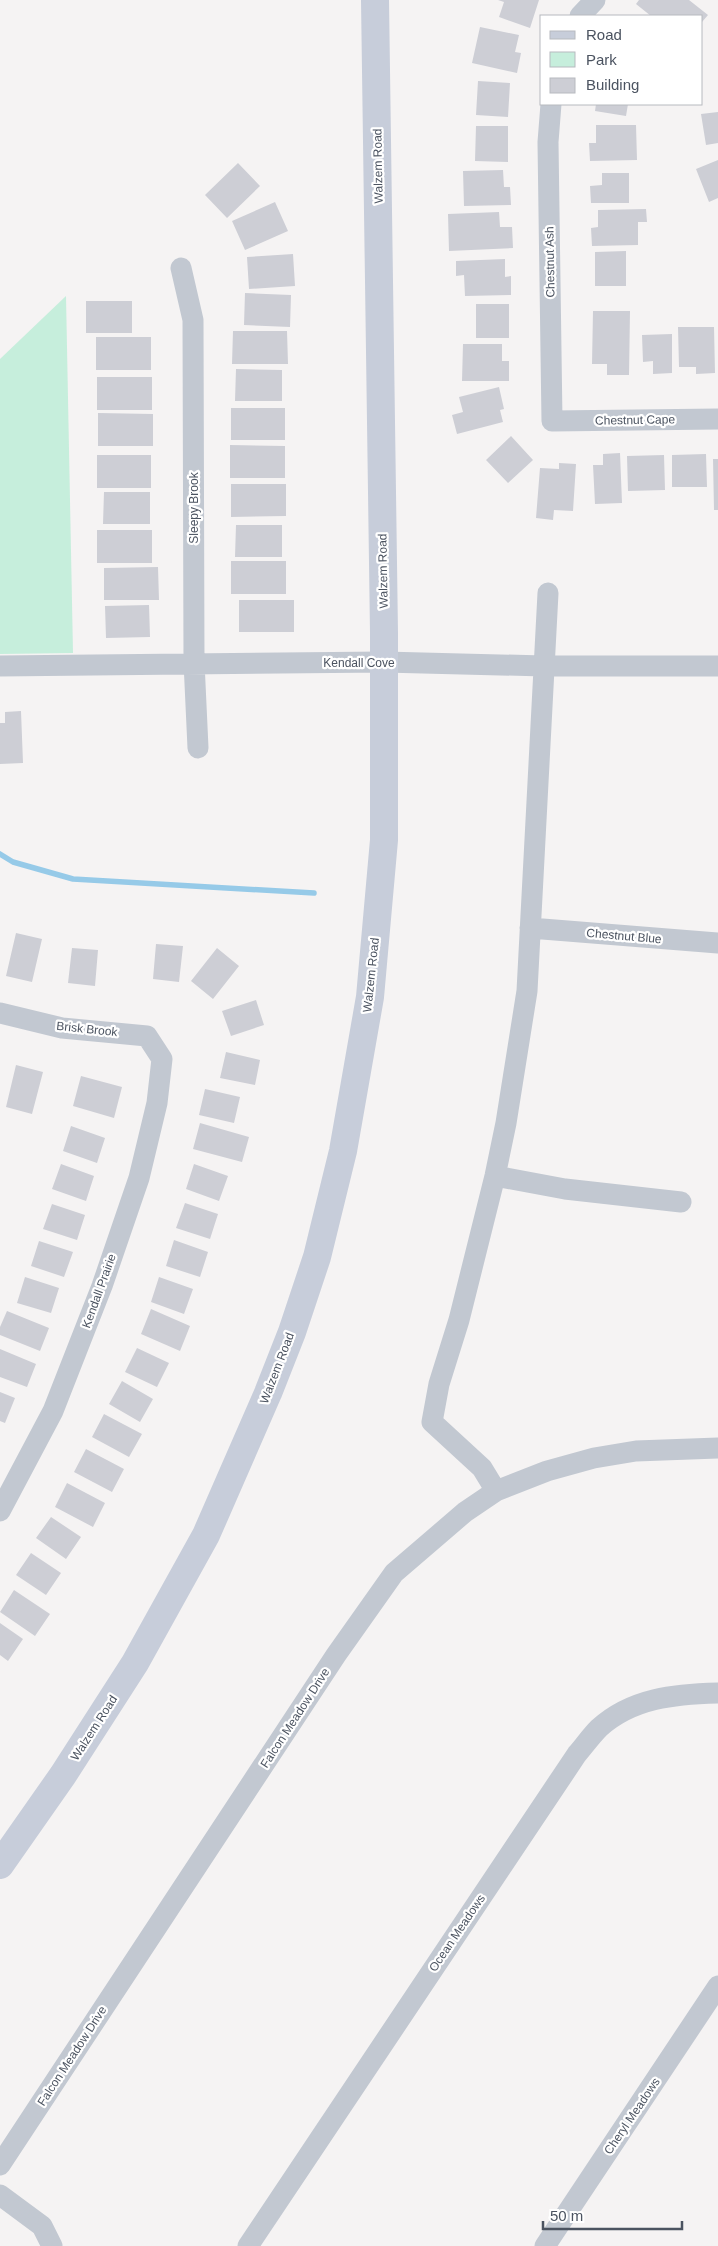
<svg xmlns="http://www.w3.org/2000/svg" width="718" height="2246" font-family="Helvetica,sans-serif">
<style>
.green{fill:#c6eedc}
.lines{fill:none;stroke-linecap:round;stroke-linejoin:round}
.stream{stroke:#96cae8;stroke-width:5.5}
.building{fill:#cdced5}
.street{stroke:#c2c8d1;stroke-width:21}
.secondary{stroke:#c7cdda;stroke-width:28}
.labels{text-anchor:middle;stroke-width:4.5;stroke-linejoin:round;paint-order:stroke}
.street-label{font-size:12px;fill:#4b5360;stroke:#fff}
</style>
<rect width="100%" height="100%" fill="#f5f3f3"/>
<path class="green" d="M 66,296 L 73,653 L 0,654 L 0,359 Z"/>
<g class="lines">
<path class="stream" d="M 0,854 L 13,862 L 73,879 L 314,893"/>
</g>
<path class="building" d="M 498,0 L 539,0 L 530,28 L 499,17 L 504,2 Z
M 639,0 L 689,0 L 708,15 L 702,22 L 702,16 L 651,16 L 636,4 Z
M 480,27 L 519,35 L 515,52 L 521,53 L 517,73 L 472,63 Z
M 478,81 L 510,83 L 508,117 L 476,115 Z
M 596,104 L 628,104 L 626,116 L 595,111 Z
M 718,112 L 718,143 L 706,145 L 701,114 Z
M 596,125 L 636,125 L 637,160 L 590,161 L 589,143 L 596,143 Z
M 476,126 L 508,126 L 508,162 L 475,161 Z
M 718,160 L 718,198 L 709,202 L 696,169 Z
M 238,163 L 260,186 L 227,218 L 205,195 Z
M 503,170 L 504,187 L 510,187 L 511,205 L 464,206 L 463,171 Z
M 602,173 L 629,173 L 629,203 L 591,203 L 590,186 L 602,185 Z
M 275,202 L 288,231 L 245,250 L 232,221 Z
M 646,209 L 647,222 L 638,222 L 638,245 L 592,246 L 591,228 L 598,227 L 598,210 Z
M 499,212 L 500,227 L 512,227 L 513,248 L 449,251 L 448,214 Z
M 626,251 L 626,286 L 595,286 L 595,252 Z
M 293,254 L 295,286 L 249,289 L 247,257 Z
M 505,259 L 505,277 L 511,276 L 511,295 L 465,296 L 464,275 L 456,276 L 456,261 Z
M 245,293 L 291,295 L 290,327 L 244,325 Z
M 86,301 L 132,301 L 132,333 L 86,333 Z
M 476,304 L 509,304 L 509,338 L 476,338 Z
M 593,311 L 630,311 L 629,375 L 607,375 L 607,364 L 592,364 Z
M 678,327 L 714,327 L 715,373 L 696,374 L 696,367 L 679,367 Z
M 233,331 L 287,331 L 288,364 L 232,364 Z
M 672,334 L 672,373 L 653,374 L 653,361 L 643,362 L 642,335 Z
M 96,337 L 151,337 L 151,370 L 96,370 Z
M 463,344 L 502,344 L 502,361 L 509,361 L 509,381 L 462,381 Z
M 236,369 L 282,370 L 282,401 L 235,401 Z
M 97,377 L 152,377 L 152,410 L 97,410 Z
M 499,387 L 504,409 L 500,410 L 503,422 L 457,434 L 452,415 L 463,412 L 459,397 Z
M 231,408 L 285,408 L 285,440 L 231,440 Z
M 98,413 L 153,414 L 153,446 L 98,446 Z
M 511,436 L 533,460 L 508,483 L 486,460 Z
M 230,445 L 285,446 L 285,478 L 230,478 Z
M 620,453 L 622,503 L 595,504 L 593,465 L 603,465 L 603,454 Z
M 706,454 L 707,487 L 672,487 L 672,455 Z
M 97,455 L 151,455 L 151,488 L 97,488 Z
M 664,455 L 665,490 L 628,491 L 627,456 Z
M 713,459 L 718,459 L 718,510 L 714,510 Z
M 559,463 L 576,464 L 573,511 L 554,510 L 553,520 L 536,518 L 540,468 L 559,469 Z
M 231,484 L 286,484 L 286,516 L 231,517 Z
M 104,492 L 150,492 L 150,524 L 103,524 Z
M 236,525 L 282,525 L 282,557 L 235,557 Z
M 97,530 L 152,530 L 152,563 L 97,563 Z
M 231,561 L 286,561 L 286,594 L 231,594 Z
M 158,567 L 159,600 L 104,600 L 104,568 Z
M 239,600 L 294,600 L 294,632 L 239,632 Z
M 149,605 L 150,637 L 106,638 L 105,606 Z
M 21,711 L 23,763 L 0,764 L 0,723 L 5,723 L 5,712 Z
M 16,933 L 42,939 L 32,982 L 6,976 Z
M 156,944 L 183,946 L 179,982 L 153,979 Z
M 72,948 L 98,950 L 95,986 L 68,983 Z
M 217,948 L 239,966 L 213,999 L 191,981 Z
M 256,1000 L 264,1025 L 231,1036 L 222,1011 Z
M 226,1052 L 260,1060 L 255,1085 L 220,1078 Z
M 16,1065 L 43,1072 L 32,1114 L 6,1107 Z
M 81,1076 L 122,1087 L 114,1118 L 73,1106 Z
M 205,1089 L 240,1097 L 234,1123 L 199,1115 Z
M 200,1123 L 249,1137 L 242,1162 L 193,1149 Z
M 71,1126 L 105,1138 L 97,1163 L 63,1151 Z
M 61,1164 L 94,1176 L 86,1201 L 52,1189 Z
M 194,1164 L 228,1176 L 219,1201 L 186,1189 Z
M 185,1203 L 218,1214 L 210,1239 L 176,1228 Z
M 52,1204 L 85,1215 L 77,1240 L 43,1229 Z
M 174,1240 L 208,1252 L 200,1277 L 166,1266 Z
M 39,1241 L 73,1252 L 64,1277 L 31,1266 Z
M 25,1277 L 59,1288 L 51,1313 L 17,1303 Z
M 159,1277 L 193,1289 L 184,1314 L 151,1302 Z
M 151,1309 L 190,1326 L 180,1351 L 141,1334 Z
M 7,1311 L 49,1328 L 40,1351 L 0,1335 L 0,1327 Z
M 137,1348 L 169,1363 L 157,1387 L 125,1372 Z
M 0,1349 L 36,1364 L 27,1387 L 0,1377 Z
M 122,1381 L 153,1399 L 140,1422 L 109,1404 Z
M 0,1392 L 15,1398 L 5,1423 L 0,1421 Z
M 104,1414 L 142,1434 L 129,1457 L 92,1437 Z
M 86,1449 L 124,1469 L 112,1492 L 74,1472 Z
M 67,1483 L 105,1503 L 93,1527 L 55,1507 Z
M 51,1517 L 81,1537 L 66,1559 L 36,1538 Z
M 31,1553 L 61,1573 L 46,1595 L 16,1575 Z
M 14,1590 L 50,1614 L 35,1636 L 0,1612 Z
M 0,1623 L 23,1639 L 8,1661 L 0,1655 Z"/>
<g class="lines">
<path class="street" d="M 580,16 L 595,0
M 551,104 L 548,142 L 552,421 L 718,419
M 181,268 L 193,320 L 194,662 L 198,748
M 0,666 L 384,662 L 544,666 L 718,666
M 530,928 L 718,943
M 0,1013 L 62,1028 L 147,1036 L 162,1059 L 157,1103 L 139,1178 L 102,1286 L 53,1411 L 0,1511
M 495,1176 L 565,1189 L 681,1202
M 496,1491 L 482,1468 L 432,1422 L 439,1384 L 459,1320 L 495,1176 L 506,1123 L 527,991 L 548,593
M 0,2165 L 336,1655 L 394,1573 L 465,1512 L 496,1491 L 547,1471 L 594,1458 L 636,1451 L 718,1448
M 0,2195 L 42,2226 L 52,2246
M 248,2246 L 577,1754 C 584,1746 591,1736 599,1728 C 632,1698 675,1694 718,1693
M 545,2246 L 718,1986"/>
<path class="secondary" d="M 0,1865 L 63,1775 L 135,1663 L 206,1535 L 268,1393 L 292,1332 L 317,1257 L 343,1151 L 370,997 L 384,840 L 384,633 L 375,0"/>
</g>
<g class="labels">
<g class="street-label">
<text transform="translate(378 166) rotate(-91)" y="4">Walzem Road</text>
<text transform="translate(550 262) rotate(-91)" y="4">Chestnut Ash</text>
<text transform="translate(635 420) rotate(-1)" y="4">Chestnut Cape</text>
<text transform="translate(194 508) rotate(-90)" y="4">Sleepy Brook</text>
<text transform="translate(383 571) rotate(-91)" y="4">Walzem Road</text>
<text x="359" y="667">Kendall Cove</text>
<text transform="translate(624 936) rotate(5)" y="4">Chestnut Blue</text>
<text transform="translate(371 975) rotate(-84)" y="4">Walzem Road</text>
<text transform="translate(87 1029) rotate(6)" y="4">Brisk Brook</text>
<text transform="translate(99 1291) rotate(-70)" y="4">Kendall Prairie</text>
<text transform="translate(277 1368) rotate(-69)" y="4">Walzem Road</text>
<text transform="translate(295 1718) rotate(-57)" y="4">Falcon Meadow Drive</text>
<text transform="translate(94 1728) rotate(-57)" y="4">Walzem Road</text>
<text transform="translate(457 1933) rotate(-56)" y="4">Ocean Meadows</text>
<text transform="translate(72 2056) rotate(-57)" y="4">Falcon Meadow Drive</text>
<text transform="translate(632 2116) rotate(-56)" y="4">Cheryl Meadows</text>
</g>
</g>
<rect x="540" y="15" width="162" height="90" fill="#ffffff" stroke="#b7babf"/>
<rect x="550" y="31" width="25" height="8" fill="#c7cdda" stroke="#b7babf"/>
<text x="586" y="40" font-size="15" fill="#4b5360">Road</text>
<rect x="550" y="52" width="25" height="15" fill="#c6eedc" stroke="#b7babf"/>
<text x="586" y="65" font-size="15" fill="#4b5360">Park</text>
<rect x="550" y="78" width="25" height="15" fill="#cdced5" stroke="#b7babf"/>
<text x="586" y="90" font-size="15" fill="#4b5360">Building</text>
<path d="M543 2221v8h139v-8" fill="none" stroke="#4b5360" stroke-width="2.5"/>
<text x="550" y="2221" font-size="15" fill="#4b5360" stroke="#ffffff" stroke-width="4" paint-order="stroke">50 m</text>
</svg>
